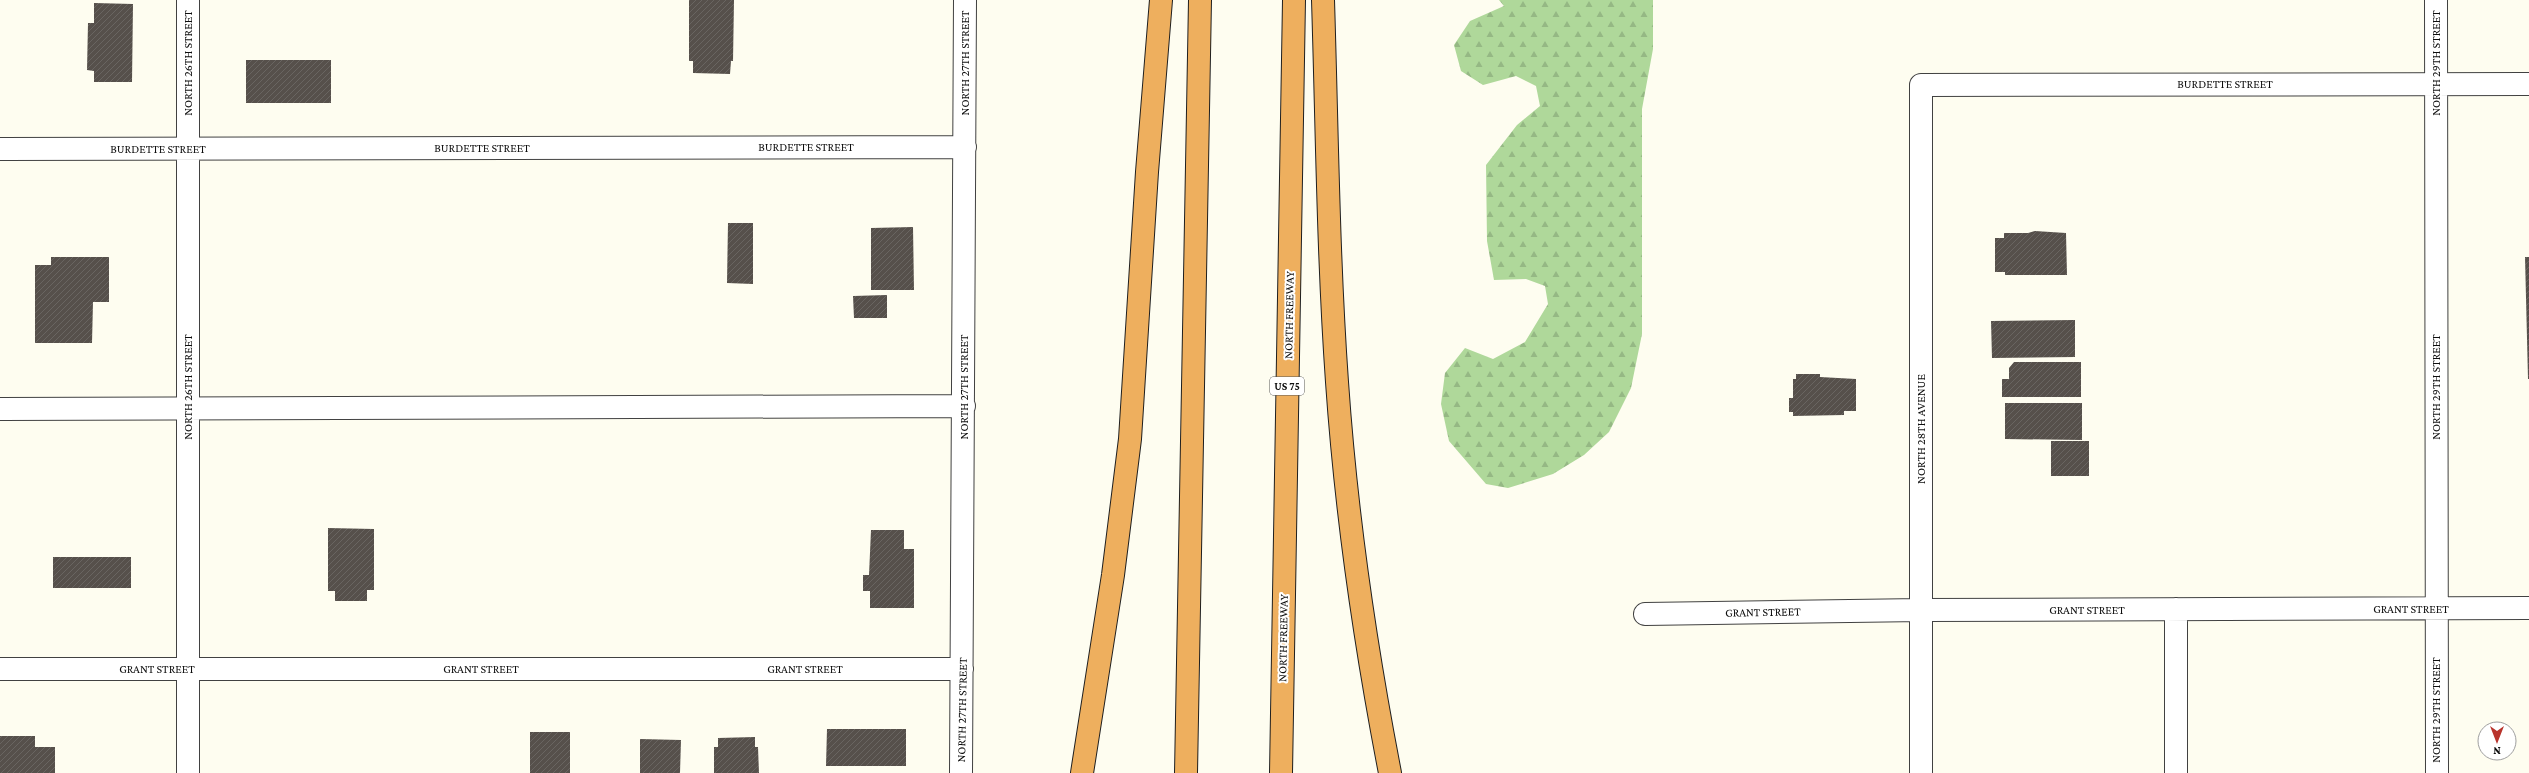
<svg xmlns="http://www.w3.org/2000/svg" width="2529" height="773" font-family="'Crimson Pro',serif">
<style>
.forest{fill:url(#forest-firs)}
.building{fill:url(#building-hatch)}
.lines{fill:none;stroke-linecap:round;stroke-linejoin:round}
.minor-casing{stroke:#414141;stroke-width:24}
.highway-casing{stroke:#1f1f1f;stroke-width:24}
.minor{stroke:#fff;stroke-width:22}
.highway{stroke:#eeaf5e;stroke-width:22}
.labels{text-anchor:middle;stroke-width:4;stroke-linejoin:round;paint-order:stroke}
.shield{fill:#fff;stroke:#565656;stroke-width:1}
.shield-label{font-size:11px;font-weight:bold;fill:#0e0e0e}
.street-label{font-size:12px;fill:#0e0e0e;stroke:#fff}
</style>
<defs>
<pattern id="forest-firs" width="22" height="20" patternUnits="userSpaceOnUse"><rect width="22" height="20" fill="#afd89a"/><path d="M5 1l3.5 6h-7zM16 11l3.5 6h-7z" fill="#95b884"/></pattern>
<pattern id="building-hatch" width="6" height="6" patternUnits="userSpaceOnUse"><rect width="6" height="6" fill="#56504b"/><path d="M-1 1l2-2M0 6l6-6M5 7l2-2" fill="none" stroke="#696561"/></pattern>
</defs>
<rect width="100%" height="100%" fill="#fefdf0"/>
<path class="forest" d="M 1499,0 L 1653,0 L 1653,49 L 1642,109 L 1642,334 L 1631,388 L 1609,432 L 1584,455 L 1553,474 L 1508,488 L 1486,484 L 1449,441 L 1441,404 L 1445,373 L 1465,348 L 1493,359 L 1525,342 L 1548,304 L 1545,286 L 1526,279 L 1494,280 L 1487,241 L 1486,165 L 1517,125 L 1540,106 L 1536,86 L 1516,76 L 1483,85 L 1461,71 L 1454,45 L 1470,21 L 1504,6 Z"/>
<path class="building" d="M 689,0 L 734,0 L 733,61 L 731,61 L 730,74 L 693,73 L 693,61 L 689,61 Z
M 94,3 L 133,4 L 132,82 L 94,82 L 94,71 L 87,70 L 88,23 L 94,23 Z
M 246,60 L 331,60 L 331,103 L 246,103 Z
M 728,223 L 753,223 L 753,284 L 727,283 Z
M 913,227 L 914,290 L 871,290 L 871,228 Z
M 2035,231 L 2066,233 L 2067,275 L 2005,275 L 2005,272 L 1995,272 L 1995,238 L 2004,238 L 2004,233 L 2028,233 Z
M 51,257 L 109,257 L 109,302 L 93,302 L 92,343 L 35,343 L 35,265 L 51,265 Z
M 2525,257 L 2529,257 L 2529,379 L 2528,379 Z
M 887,295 L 887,318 L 854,318 L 853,296 Z
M 2075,320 L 2075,357 L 1992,358 L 1991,321 Z
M 2014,362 L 2081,362 L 2081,397 L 2002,397 L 2002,379 L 2009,379 L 2009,368 Z
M 1796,374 L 1820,374 L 1820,377 L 1856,379 L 1856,411 L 1844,411 L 1844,415 L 1793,416 L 1793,412 L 1789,412 L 1789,398 L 1793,398 L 1793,379 L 1796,379 Z
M 2005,403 L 2082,403 L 2082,440 L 2005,439 Z
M 2051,441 L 2089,441 L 2089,476 L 2051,476 Z
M 328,528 L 374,529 L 374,590 L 367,590 L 367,601 L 335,601 L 335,591 L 328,591 Z
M 871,530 L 904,530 L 904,549 L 914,549 L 914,608 L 870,608 L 870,591 L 863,591 L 863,575 L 869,575 Z
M 53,557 L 131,557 L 131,588 L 53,588 Z
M 827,729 L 906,729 L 906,766 L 826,766 Z
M 530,732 L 570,732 L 570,773 L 530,773 Z
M 0,736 L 35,736 L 35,747 L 55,747 L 55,773 L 0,773 Z
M 755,737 L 755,747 L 758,747 L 759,773 L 714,773 L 714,747 L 718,747 L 718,738 Z
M 640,739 L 681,740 L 680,773 L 640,773 Z"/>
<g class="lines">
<defs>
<path id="minor" d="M 2436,0 L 2437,773
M 0,149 L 965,147
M 0,409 L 964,406
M 2176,609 L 2176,773
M 1645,614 L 1921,610 L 2529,608
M 0,669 L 962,669
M 188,773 L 188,0
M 961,773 L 965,0
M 1921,773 L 1921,85 L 2529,84"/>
<path id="highway" d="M 1323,0 C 1327,127 1328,255 1337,382 C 1346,513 1365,644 1390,773
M 1082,773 L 1113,575 L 1130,439 L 1147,172 L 1161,0
M 1186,773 L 1200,0
M 1281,773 L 1294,0"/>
</defs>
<use href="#minor" class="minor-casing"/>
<use href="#highway" class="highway-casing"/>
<use href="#minor" class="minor"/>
<use href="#highway" class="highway"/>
</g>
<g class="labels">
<rect class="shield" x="1270" y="377" width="34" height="18" rx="3"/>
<g class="shield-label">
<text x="1287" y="390">US 75</text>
</g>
<g class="street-label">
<text transform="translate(188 63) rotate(-90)" y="4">NORTH 26TH STREET</text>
<text transform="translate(965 63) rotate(-90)" y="4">NORTH 27TH STREET</text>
<text transform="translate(2436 63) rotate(-90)" y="4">NORTH 29TH STREET</text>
<text x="2225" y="88">BURDETTE STREET</text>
<text x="806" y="151">BURDETTE STREET</text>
<text x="482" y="152">BURDETTE STREET</text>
<text x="158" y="153">BURDETTE STREET</text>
<text transform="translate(1289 315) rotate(-89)" y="4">NORTH FREEWAY</text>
<text transform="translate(188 387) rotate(-90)" y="4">NORTH 26TH STREET</text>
<text transform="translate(964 387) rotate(-90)" y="4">NORTH 27TH STREET</text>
<text transform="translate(2436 387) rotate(-90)" y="4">NORTH 29TH STREET</text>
<text transform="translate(1921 429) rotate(-90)" y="4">NORTH 28TH AVENUE</text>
<text x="2411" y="613">GRANT STREET</text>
<text x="2087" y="614">GRANT STREET</text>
<text transform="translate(1763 612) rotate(-1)" y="4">GRANT STREET</text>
<text transform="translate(1283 638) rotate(-89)" y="4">NORTH FREEWAY</text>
<text x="157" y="673">GRANT STREET</text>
<text x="481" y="673">GRANT STREET</text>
<text x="805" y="673">GRANT STREET</text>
<text transform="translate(962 710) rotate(-89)" y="4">NORTH 27TH STREET</text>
<text transform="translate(2436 710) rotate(-90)" y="4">NORTH 29TH STREET</text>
</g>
</g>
<g transform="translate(2497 741) rotate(180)"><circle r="19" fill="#ffffff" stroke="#9f9f9f"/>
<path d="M0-3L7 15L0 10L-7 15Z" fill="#b8342c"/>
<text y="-6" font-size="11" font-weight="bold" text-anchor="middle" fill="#0e0e0e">N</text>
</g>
</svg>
